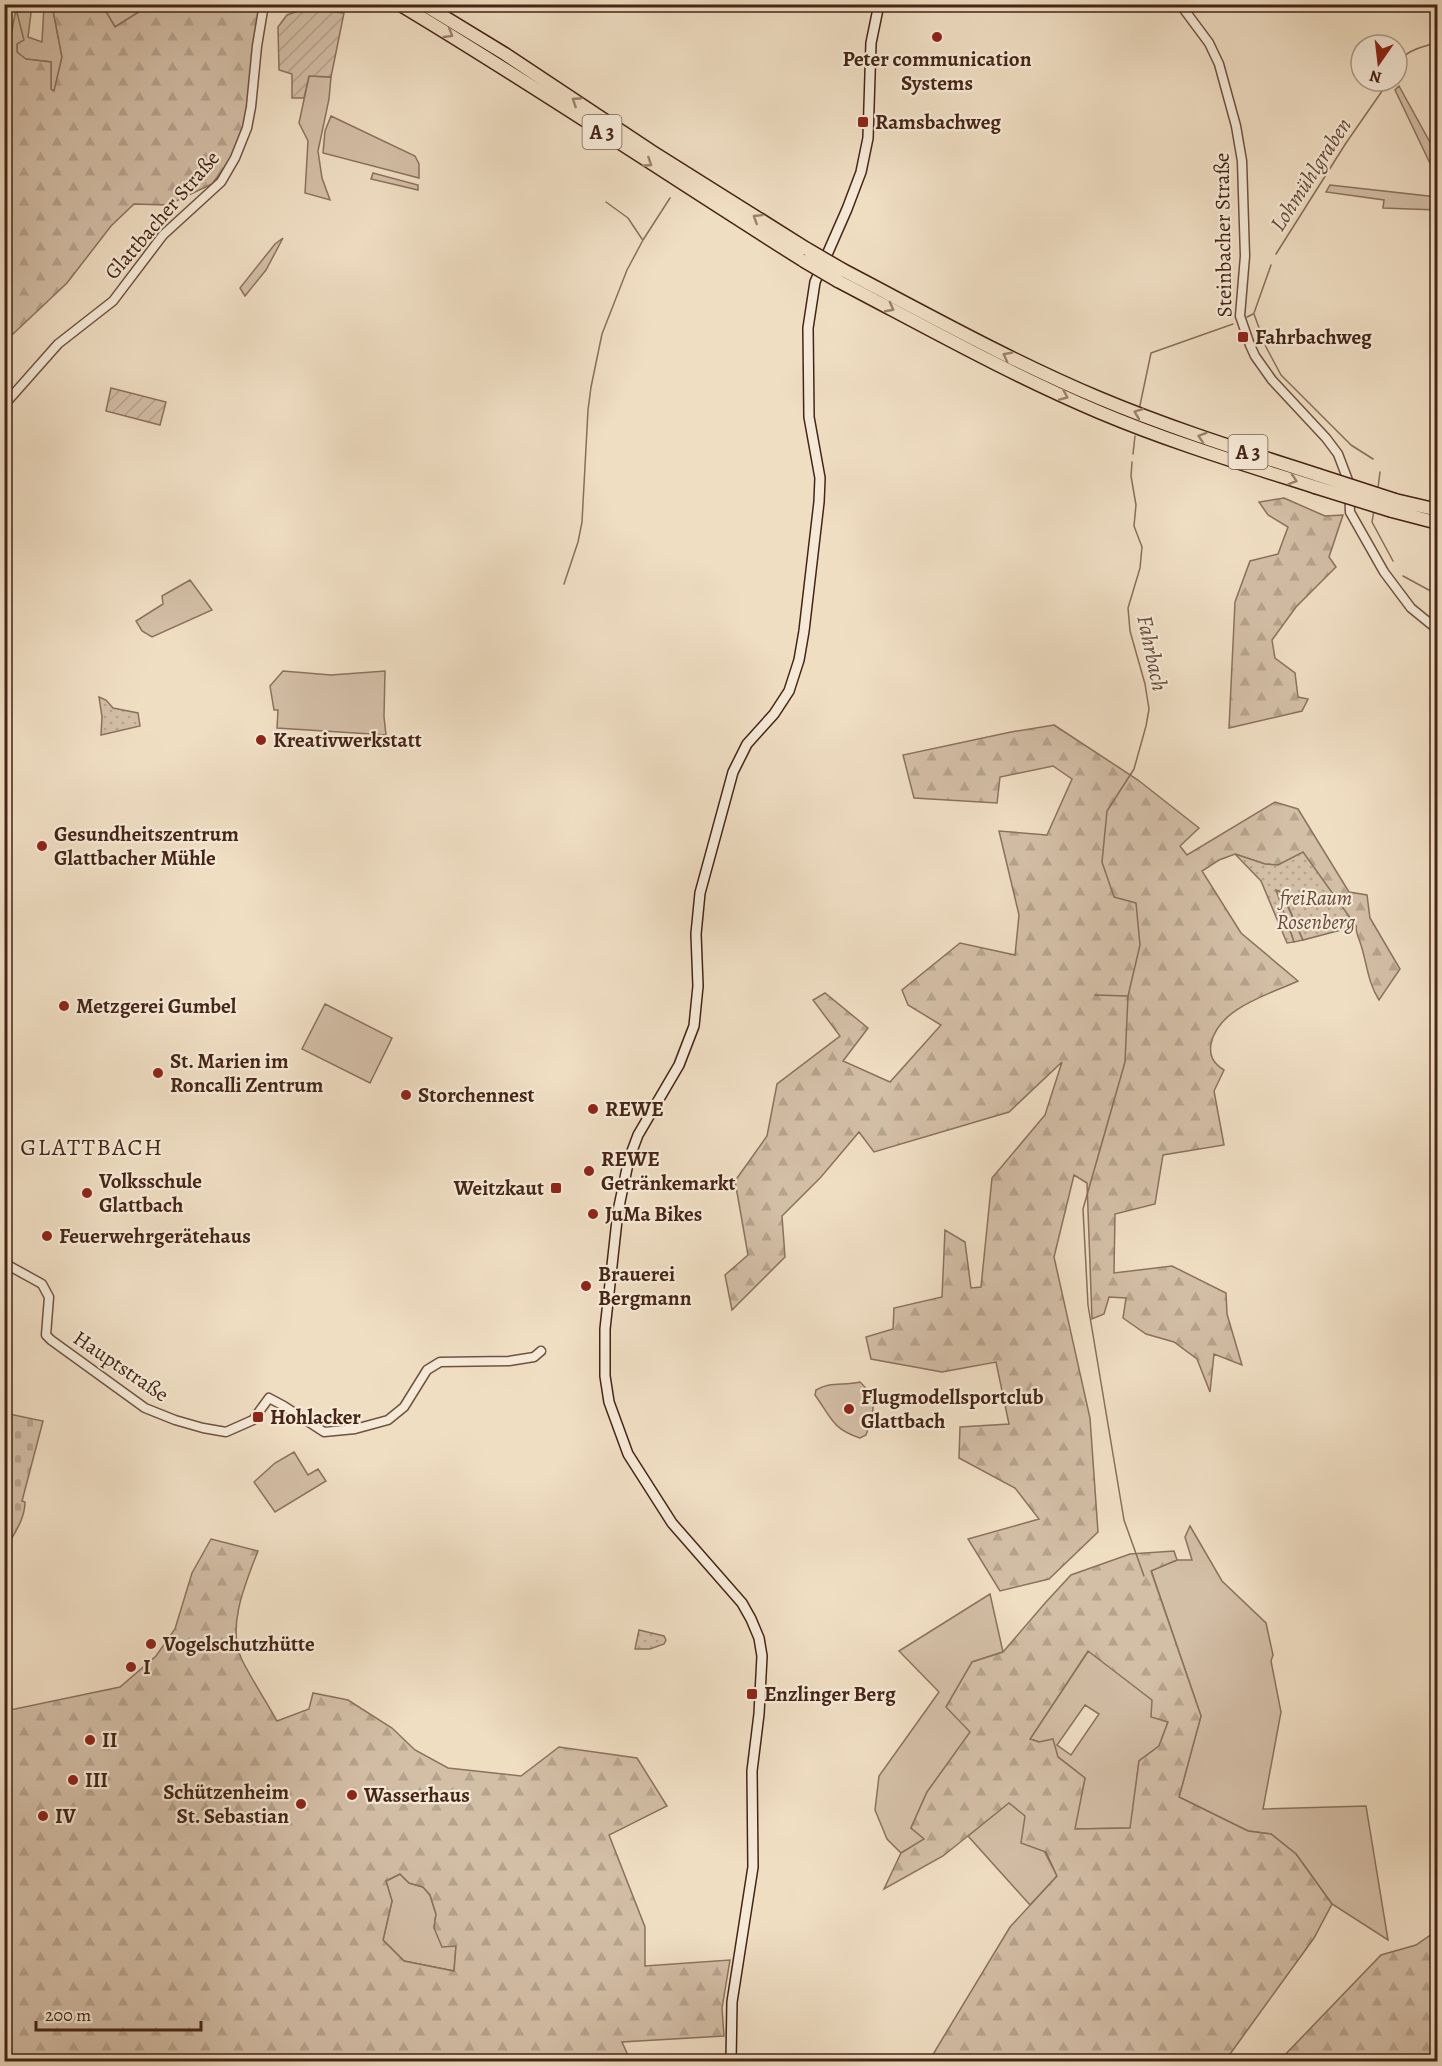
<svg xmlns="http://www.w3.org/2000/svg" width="1442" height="2066" font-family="Alegreya,serif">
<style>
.grass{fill:#d3bea6;stroke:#8c715e;stroke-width:1.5;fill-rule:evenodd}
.forest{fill:url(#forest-firs);stroke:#8c715e;stroke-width:1.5;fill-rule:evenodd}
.cemetery{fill:url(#cemetery-stones);stroke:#8c715e;stroke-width:1.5}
.park{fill:url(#park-dots);stroke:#8c715e;stroke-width:1.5}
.garden{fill:url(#garden-furrows);stroke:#8c715e;stroke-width:1.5}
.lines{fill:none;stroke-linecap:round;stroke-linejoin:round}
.stream{stroke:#896e5a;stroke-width:1.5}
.tertiary-casing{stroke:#705241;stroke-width:11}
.secondary-casing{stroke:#462416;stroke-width:12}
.motorway-casing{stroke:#462416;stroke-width:15}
.tertiary{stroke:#f5ead8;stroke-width:8}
.secondary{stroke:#f5ead8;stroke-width:9}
.motorway{stroke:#f0dec3;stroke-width:12}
.motorway-bridge-casing{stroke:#462416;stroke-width:15;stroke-linecap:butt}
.motorway-bridge{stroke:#f0dec3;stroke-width:12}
.oneway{stroke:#9b816c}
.poi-dot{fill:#8f2418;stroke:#f5ead8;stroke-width:2}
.labels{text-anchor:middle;stroke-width:4.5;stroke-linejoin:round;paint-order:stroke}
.shield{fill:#f5ead8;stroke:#7a5f50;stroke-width:1.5}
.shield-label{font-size:20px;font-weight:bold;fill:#462416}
.poi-label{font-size:21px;font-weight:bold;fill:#462416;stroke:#f5ead8;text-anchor:start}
.street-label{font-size:21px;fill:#462416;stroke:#f5ead8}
.park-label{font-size:21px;font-style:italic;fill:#694a3a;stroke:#f5ead8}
.water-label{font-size:22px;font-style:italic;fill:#684938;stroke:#f5ead8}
.quarter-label{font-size:24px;letter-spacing:1.5px;fill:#462416;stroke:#f5ead8}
</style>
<defs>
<pattern id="forest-firs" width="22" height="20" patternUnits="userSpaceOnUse" patternTransform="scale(1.5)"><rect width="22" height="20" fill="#d3bea6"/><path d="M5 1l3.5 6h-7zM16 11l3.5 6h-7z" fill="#b6a38e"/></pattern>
<pattern id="cemetery-stones" width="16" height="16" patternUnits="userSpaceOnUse" patternTransform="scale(1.5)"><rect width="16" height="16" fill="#d3bea6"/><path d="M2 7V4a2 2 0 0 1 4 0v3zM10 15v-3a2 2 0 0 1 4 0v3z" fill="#b6a38e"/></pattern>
<pattern id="park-dots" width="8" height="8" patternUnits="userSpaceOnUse" patternTransform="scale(1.5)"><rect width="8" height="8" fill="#d3bea6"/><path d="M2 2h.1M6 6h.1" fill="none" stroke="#b6a38e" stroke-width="1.8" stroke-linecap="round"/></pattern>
<pattern id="garden-furrows" width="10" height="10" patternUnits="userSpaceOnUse" patternTransform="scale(1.5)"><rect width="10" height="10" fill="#d3bea6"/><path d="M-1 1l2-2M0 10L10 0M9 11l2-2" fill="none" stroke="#b6a38e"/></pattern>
</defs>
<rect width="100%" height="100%" fill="#f0dec3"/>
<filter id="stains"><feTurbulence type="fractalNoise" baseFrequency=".00333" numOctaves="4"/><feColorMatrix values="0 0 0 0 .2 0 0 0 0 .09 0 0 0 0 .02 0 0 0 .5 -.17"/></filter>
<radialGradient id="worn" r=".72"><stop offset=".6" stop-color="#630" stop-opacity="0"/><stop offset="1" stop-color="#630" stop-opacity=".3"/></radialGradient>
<path class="grass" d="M 17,5 L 32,5 L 28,37 L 42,42 L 44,5 L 52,5 L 62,57 L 54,92 L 51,89 L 51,62 L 25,59 L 17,52 Z
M 102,5 L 150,5 L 115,27 Z
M 309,76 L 331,77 L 329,99 L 318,151 L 322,178 L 330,200 L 305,193 L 308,141 L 299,123 Z
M 1399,86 L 1437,155 L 1437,178 L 1395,90 Z
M 331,116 L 415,156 L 419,164 L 419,178 L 323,153 L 325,131 Z
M 373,173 L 418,185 L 418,190 L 371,179 Z
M 1330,185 L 1437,197 L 1437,210 L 1383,208 L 1384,200 L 1326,192 Z
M 283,238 L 266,270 L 245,296 L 240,288 L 275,244 Z
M 190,580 L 212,610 L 152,637 L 142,631 L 136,621 L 163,604 L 162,596 Z
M 283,671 L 331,675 L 385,671 L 384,717 L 386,735 L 277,728 L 278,710 L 274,710 L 270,686 Z
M 1275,890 L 1281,892 L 1303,940 L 1294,942 Z
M 325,1004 L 392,1038 L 370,1083 L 302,1049 Z
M 860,1382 C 879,1399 874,1413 866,1435 L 860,1438 C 832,1429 831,1417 815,1395 L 816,1390 C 831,1381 843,1386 860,1382 Z
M 294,1452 L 308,1475 L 318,1469 L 326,1481 L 275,1512 L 254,1482 L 275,1463 Z
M 1190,1526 L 1222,1581 L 1266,1623 L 1273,1655 L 1271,1661 L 1281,1712 L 1263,1809 L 1366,1806 L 1388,1940 L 1332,1904 L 1296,1854 L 1271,1834 L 1248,1831 L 1179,1797 L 1201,1716 L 1151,1570 L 1177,1560 L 1192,1560 L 1185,1537 Z
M 990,1594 L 1003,1652 L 972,1662 L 971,1732 L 927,1792 L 911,1828 L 925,1839 L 901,1853 L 887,1839 L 875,1810 L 879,1776 L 939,1692 L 899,1651 Z
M 1089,1650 L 1152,1700 L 1168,1722 L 1159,1746 L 1139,1761 L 1131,1828 L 1074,1829 L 1085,1778 L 1039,1742 L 1030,1739 ZM 1085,1705 L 1099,1714 L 1071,1755 L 1057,1745 Z
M 1009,1802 L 1026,1816 L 1057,1876 L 1030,1905 L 968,1836 Z
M 400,1874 L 409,1883 L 423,1887 L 430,1895 L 436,1914 L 434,1928 L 456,1946 L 454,1971 L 404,1961 L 383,1940 L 392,1901 L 386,1881 Z"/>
<path class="forest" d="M 52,5 L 102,5 L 115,27 L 150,5 L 260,5 L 243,135 L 230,160 L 212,184 L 168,205 L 134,204 L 111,226 L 67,283 L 13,334 L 5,332 L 4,73 L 16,9 L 24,40 L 17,44 L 17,52 L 26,59 L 51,62 L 51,89 L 54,91 L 62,57 Z
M 1284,498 L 1325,516 L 1343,515 L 1329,557 L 1336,567 L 1296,607 L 1272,640 L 1275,658 L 1295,673 L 1298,697 L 1308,699 L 1302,711 L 1229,728 L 1235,602 L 1250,561 L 1278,554 L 1288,527 L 1268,515 L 1259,502 Z
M 1054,725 L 1138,780 L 1199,828 L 1180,846 L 1187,855 L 1275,802 L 1298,809 L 1349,892 L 1367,895 L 1370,918 L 1400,969 L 1379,1000 C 1368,983 1367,964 1361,945 C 1359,938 1356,934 1356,926 L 1278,865 L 1265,864 L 1235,854 L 1219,860 L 1202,871 L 1241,933 L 1298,981 C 1268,995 1218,1008 1211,1044 C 1209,1056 1213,1063 1224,1070 L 1214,1091 L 1224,1145 L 1163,1155 L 1155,1204 L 1115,1214 L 1114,1273 L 1172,1266 L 1226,1293 L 1227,1314 L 1242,1365 L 1214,1354 L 1210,1392 L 1197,1359 L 1174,1342 L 1146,1334 L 1123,1318 L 1126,1298 L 1109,1297 L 1104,1314 L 1092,1319 L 1087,1183 L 1074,1175 L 1054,1257 L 1090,1418 L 1098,1532 L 1049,1579 L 1000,1591 L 968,1539 L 1039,1519 L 1015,1488 L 959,1458 L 960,1427 L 1009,1424 L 996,1362 L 942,1372 L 871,1359 L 866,1337 L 893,1329 L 894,1308 L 942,1297 L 945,1230 L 965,1242 L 971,1288 L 981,1287 L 992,1178 L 1045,1115 L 1062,1062 L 1009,1112 L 874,1152 L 859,1132 L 821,1177 L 782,1216 L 785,1257 L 732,1310 L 725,1275 L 748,1255 L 735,1181 L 767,1136 L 777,1084 L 840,1036 L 813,1000 L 825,993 L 868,1028 L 843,1061 L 890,1082 L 941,1025 L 908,1005 L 902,990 L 960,943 L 1015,955 L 1019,915 L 999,831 L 1047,835 L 1072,779 L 1053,766 L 1000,777 L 997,803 L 914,798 L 903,755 L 1011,732 Z
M 211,1539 L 258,1551 C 246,1582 226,1627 242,1660 C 252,1680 266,1701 277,1721 L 309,1709 L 313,1693 L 348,1700 L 392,1728 L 415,1750 L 448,1768 L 521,1776 L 559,1747 L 637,1758 L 667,1806 L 609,1835 L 645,1927 L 645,1966 L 730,1960 L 722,2008 L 724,2036 L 622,2042 L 631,2062 L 5,2061 L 5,1711 L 120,1687 L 156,1656 L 175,1629 L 192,1573 ZM 400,1874 L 409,1883 L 423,1887 L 430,1895 L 436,1914 L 434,1928 L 442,1947 L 456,1946 L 454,1971 L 404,1961 L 383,1940 L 392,1901 L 386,1881 Z
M 1174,1551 L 1177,1560 L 1151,1571 L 1201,1716 L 1179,1797 L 1248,1831 L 1271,1834 L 1296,1854 L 1332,1904 L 1314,1938 L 1225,2061 L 929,2061 L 1010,1927 L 1057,1876 L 1046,1852 L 1021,1843 L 1025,1816 L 1009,1803 L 943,1856 L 884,1889 L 901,1853 L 924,1839 L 911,1828 L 927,1792 L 970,1732 L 946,1707 L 972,1662 L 1003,1652 L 1046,1602 L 1071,1575 L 1130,1554 ZM 1088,1651 L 1152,1700 L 1151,1717 L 1168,1722 L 1159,1746 L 1139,1761 L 1130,1828 L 1075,1829 L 1085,1778 L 1058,1757 L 1053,1739 L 1039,1742 L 1030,1739 Z
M 1437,1933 L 1437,2061 L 1279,2061 L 1381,1955 L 1416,1945 L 1432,1934 Z"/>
<path class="cemetery" d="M 4,1413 L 43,1421 L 22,1501 L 25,1502 C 25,1518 15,1533 7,1546 L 4,1545 Z"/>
<path class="park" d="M 99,697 L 106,700 L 113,708 L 138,713 L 140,726 L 101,735 L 102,717 Z
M 1303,852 L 1356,926 L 1303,940 L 1282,892 L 1276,890 L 1294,942 L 1287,943 L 1261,881 L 1235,854 L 1265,864 L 1278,865 Z
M 639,1630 L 664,1636 L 666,1640 L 664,1644 L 650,1649 L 635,1649 Z"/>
<path class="garden" d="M 304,9 L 344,13 L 331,77 L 309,76 L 304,98 L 292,98 L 292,74 L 279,70 L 278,27 L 287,15 Z
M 111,388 L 166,402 L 160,425 L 106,411 Z"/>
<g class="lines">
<path class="stream" d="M 1397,66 C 1405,49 1421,48 1438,42
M 606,202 L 628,218 L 642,239
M 1276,254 L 1346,143 L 1389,81
M 1254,313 L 1271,265
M 1254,314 L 1266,347 L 1281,375 L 1351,445 L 1373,459
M 1247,317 L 1253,314
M 1139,410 L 1151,353 L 1233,324
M 1133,454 L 1135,436
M 1132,462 L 1131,476 L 1136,505 L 1134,526 L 1142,547 L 1140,568 L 1128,608 L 1130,631 L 1145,684 L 1149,709 L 1146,726 L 1134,769 L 1107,811 L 1102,862 L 1114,897 L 1136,903 L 1140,945 L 1128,996 L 1125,1062 L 1083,1209 L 1088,1305 L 1124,1520 L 1144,1576
M 1378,488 L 1380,472
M 1374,510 L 1372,522 L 1393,561
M 1403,576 L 1438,595
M 564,584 L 578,542 L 582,522 L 588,410 L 591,387 L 602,334 L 627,270 L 643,240 L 670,198
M 1095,995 L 1127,996"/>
<defs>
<path id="tertiary" d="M 1180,4 L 1209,43 L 1219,64 L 1236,126 L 1242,161 L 1245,256 L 1240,316 L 1250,345 L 1255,356 L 1272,380 L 1326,438 L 1338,454 L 1349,483 L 1350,512 L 1384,572 L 1411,608 L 1438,630
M 4,405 L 58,344 L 113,301 L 163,235 L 221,182 L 235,158 L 247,128 L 251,107 L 257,46 L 264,4
M 4,1263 L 42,1284 L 49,1297 L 46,1335 L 51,1340 L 145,1408 L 175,1420 L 203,1428 L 226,1432 L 253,1420 L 269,1398 L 284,1406 L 324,1432 L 355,1429 L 388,1420 L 404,1407 L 427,1370 L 440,1362 L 509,1361 L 534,1357 L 541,1351"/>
<path id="secondary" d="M 731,2062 L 732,2002 L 753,1867 L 752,1771 L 759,1714 L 762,1656 L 759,1638 L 751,1619 L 742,1603 L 672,1523 L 628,1454 L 609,1402 L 605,1376 L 605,1329 L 618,1211 L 629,1159 L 638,1135 L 679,1065 L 694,1026 L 698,986 L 696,934 L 700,893 L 733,772 L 747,744 L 774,714 L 789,691 L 799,660 L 804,631 L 819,502 L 820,478 L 809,417 L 808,328 L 815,282 L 847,209 L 861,172 L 868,138 L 871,43 L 879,4"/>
<path id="motorway" d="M 399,4 C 536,86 669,176 804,261
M 423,4 L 505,54 L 651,151 L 807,249
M 843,270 C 927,314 1011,361 1099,398 C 1170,428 1244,451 1318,475
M 838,281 C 924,326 1009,374 1099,412 C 1170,442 1243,464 1315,487
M 1395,500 L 1438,510
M 1392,511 L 1438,523"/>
</defs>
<use href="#tertiary" class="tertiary-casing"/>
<use href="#secondary" class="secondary-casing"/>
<use href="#motorway" class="motorway-casing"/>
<use href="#tertiary" class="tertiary"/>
<use href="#secondary" class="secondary"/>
<use href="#motorway" class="motorway"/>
<defs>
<path id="motorway-bridge" d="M 807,249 L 843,270
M 804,261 L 838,281
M 1318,475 L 1395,500
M 1315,487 L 1392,511"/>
</defs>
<use href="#motorway-bridge" class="motorway-bridge-casing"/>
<use href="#motorway-bridge" class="motorway-bridge"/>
</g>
<defs><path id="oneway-chevron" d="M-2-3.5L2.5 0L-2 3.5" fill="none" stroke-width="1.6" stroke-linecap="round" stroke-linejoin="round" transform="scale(1.5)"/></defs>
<g class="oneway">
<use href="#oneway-chevron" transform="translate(449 34) rotate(31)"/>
<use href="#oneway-chevron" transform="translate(576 101) rotate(-147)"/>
<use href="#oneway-chevron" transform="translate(648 163) rotate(33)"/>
<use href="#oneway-chevron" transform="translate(757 218) rotate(-148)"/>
<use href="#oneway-chevron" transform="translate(890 308) rotate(28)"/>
<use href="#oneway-chevron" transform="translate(1007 356) rotate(-153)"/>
<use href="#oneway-chevron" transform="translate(1064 396) rotate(24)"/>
<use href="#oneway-chevron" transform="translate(1138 413) rotate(-159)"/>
<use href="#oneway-chevron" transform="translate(1202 437) rotate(-162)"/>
<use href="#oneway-chevron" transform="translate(1293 480) rotate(18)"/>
</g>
<g class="poi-dot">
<circle cx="937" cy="37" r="6"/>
<rect x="857" y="116" width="12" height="12" rx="3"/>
<rect x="1237" y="331" width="12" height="12" rx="3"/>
<circle cx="261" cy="740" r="6"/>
<circle cx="42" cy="846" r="6"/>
<circle cx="64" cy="1006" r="6"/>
<circle cx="158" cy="1073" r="6"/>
<circle cx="406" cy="1095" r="6"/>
<circle cx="593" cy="1109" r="6"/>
<circle cx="589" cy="1171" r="6"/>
<rect x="550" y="1182" width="12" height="12" rx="3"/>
<circle cx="87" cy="1193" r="6"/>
<circle cx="593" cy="1214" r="6"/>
<circle cx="47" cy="1236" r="6"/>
<circle cx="586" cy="1286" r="6"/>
<circle cx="849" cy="1409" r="6"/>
<rect x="252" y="1411" width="12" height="12" rx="3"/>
<circle cx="151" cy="1644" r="6"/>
<circle cx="131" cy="1667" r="6"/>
<rect x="746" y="1688" width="12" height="12" rx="3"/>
<circle cx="90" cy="1740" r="6"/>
<circle cx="73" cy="1780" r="6"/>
<circle cx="352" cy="1795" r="6"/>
<circle cx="301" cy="1804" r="6"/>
<circle cx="43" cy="1816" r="6"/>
</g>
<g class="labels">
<g class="shield">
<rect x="582.5" y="115" width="39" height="34" rx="4.5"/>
<rect x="1228.5" y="435" width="39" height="34" rx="4.5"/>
</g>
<g class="shield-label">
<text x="602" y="139">A 3</text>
<text x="1248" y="459">A 3</text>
</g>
<g class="poi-label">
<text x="937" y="66" text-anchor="middle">Peter communication<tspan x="937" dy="24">Systems</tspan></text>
<text x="875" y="129">Ramsbachweg</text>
<text x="1255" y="344">Fahrbachweg</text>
<text x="273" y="747">Kreativwerkstatt</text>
<text x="54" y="841">Gesundheitszentrum<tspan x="54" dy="24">Glattbacher Mühle</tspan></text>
<text x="76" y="1013">Metzgerei Gumbel</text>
<text x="170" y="1068">St. Marien im<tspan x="170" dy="24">Roncalli Zentrum</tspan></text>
<text x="418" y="1102">Storchennest</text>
<text x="605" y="1116">REWE</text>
<text x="601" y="1166">REWE<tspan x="601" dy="24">Getränkemarkt</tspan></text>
<text x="99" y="1188">Volksschule<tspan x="99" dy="24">Glattbach</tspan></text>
<text x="544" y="1195" text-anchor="end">Weitzkaut</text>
<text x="605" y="1221">JuMa Bikes</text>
<text x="59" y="1243">Feuerwehrgerätehaus</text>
<text x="598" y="1281">Brauerei<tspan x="598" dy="24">Bergmann</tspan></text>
<text x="861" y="1404">Flugmodellsportclub<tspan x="861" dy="24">Glattbach</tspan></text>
<text x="270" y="1424">Hohlacker</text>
<text x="163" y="1651">Vogelschutzhütte</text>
<text x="143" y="1674">I</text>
<text x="764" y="1701">Enzlinger Berg</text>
<text x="102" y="1747">II</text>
<text x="85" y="1787">III</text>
<text x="289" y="1799" text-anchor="end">Schützenheim<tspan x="289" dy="24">St. Sebastian</tspan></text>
<text x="364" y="1802">Wasserhaus</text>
<text x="55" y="1823">IV</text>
</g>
<g class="street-label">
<text transform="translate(162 215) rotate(-49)" y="7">Glattbacher Straße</text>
<text transform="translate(1223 235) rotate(-91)" y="7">Steinbacher Straße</text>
<text transform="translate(121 1366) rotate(34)" y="7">Hauptstraße</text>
</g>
<g class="park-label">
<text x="1316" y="905">freiRaum<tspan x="1316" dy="24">Rosenberg</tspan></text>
</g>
<g class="water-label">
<text transform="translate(1310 174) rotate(-57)" y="8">Lohmühlgraben</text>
<text transform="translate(1153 653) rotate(78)" y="8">Fahrbach</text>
</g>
<g class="quarter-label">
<text x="92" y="1155">GLATTBACH</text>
</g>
</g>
<rect width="1442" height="2066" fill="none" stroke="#f0dec3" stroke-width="24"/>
<rect x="6" y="6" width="1430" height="2054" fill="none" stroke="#462416" stroke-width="3"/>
<rect x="12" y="12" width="1418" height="2042" fill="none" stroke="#462416" stroke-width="1.5"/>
<g transform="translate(1379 63) rotate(194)"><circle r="28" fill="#f5ead8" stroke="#af9b8a" stroke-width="1.5"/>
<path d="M0-4.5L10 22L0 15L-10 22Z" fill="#8f2418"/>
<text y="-9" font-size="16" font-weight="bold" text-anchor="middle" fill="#462416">N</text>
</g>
<path d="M36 2021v9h165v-9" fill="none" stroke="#462416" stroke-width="3"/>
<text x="45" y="2021" font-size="18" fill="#462416" stroke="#f5ead8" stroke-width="4.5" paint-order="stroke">200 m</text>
<rect width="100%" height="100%" filter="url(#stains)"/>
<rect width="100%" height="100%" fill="url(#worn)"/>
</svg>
